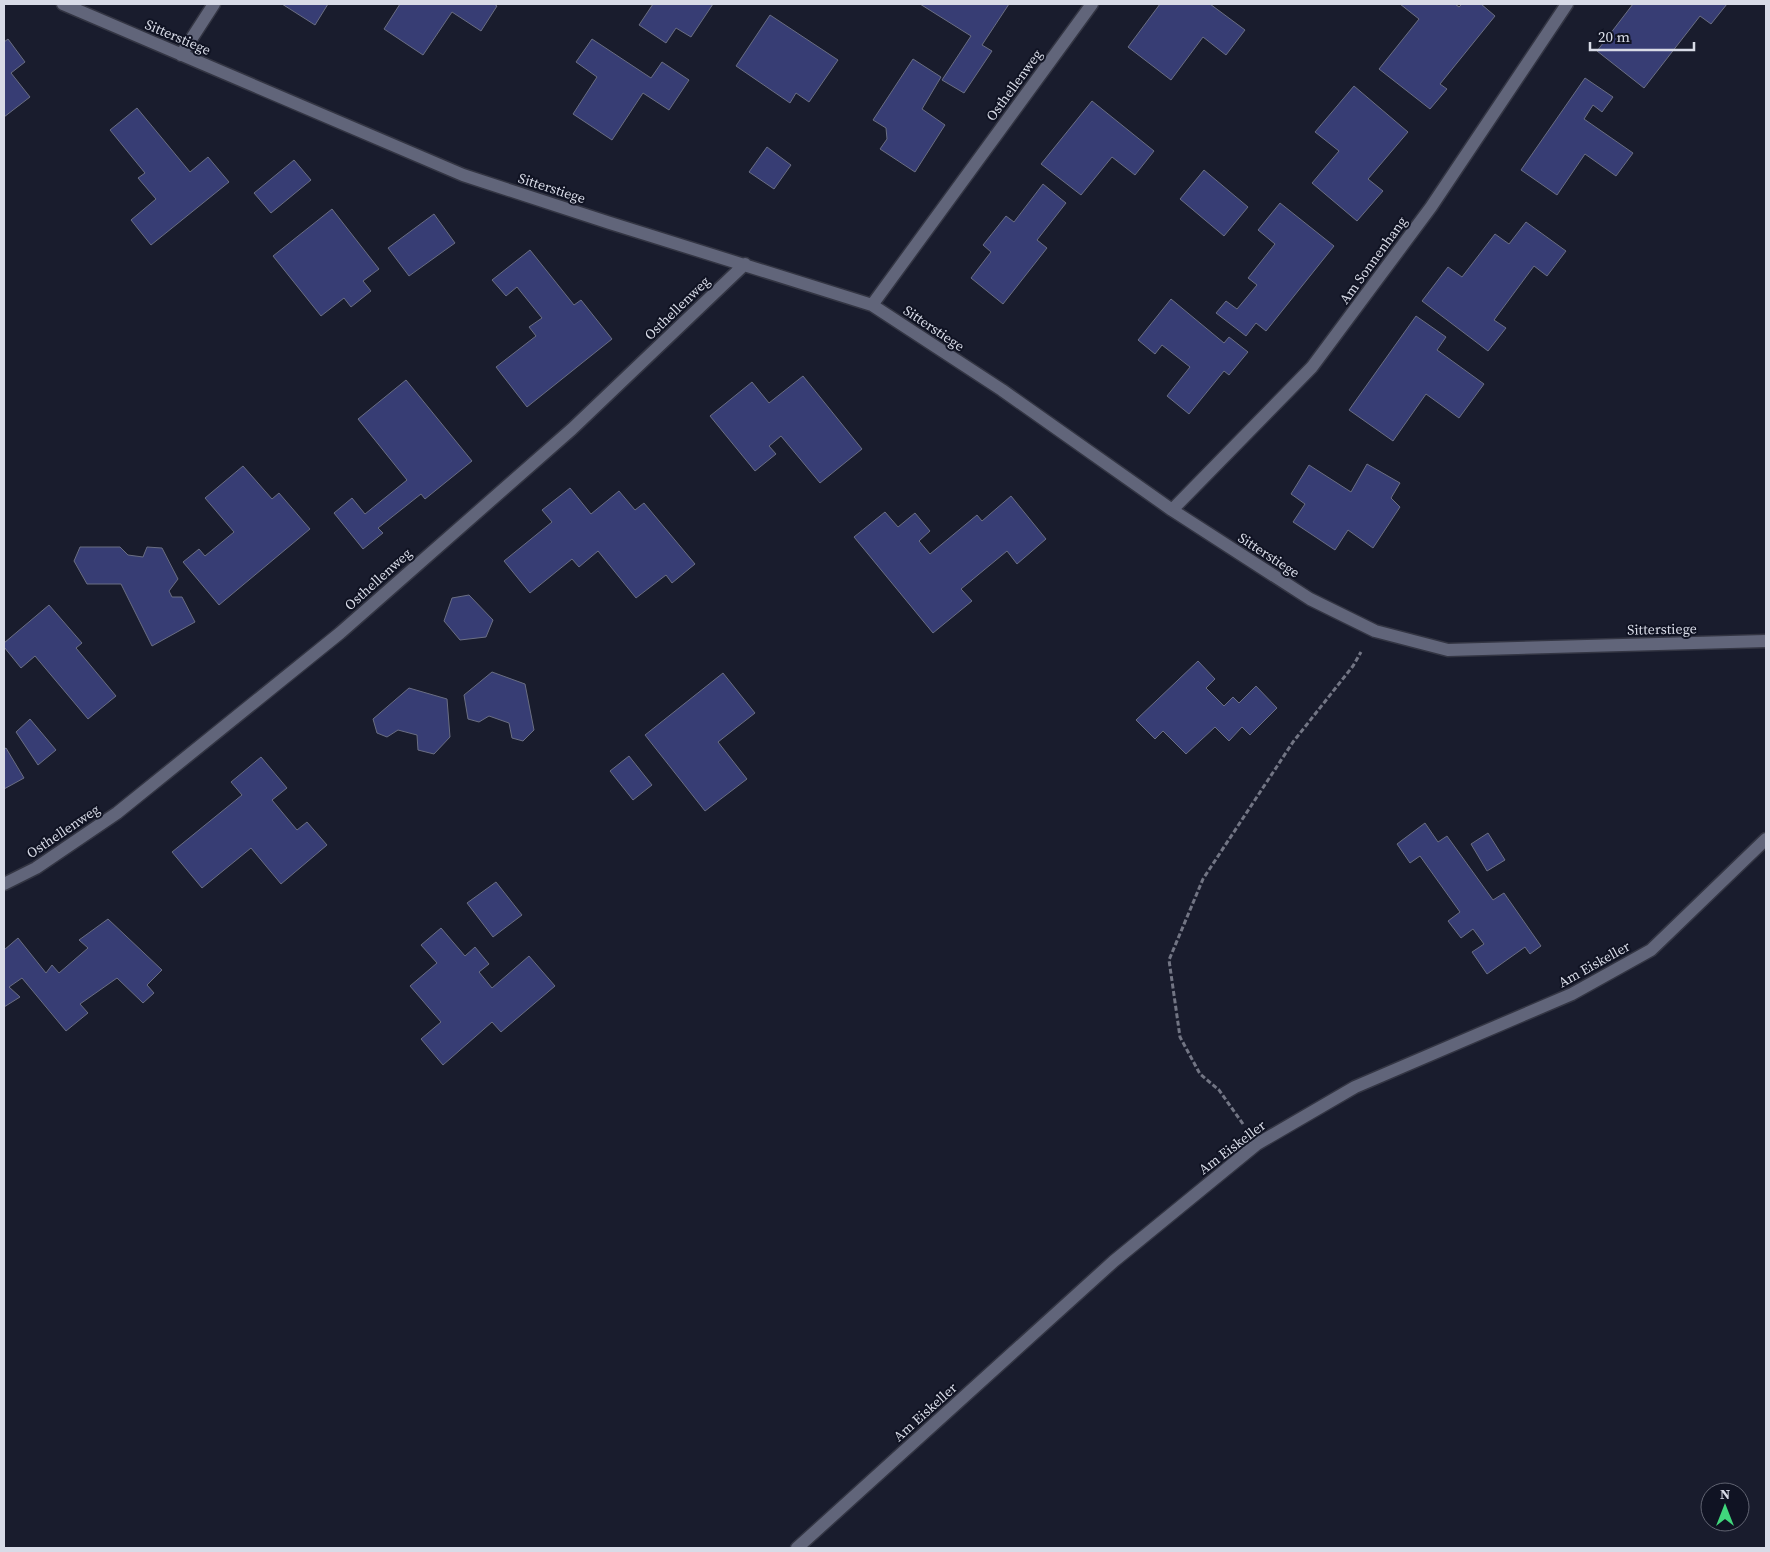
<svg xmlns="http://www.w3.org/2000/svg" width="1770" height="1552" font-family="'Source Serif 4',serif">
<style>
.building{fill:#373d74;stroke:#6a6e83}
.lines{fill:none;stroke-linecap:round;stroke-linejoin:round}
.minor-casing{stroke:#333543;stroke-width:15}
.path{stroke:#727584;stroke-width:3;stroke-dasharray:5 2.5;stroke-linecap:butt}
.minor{stroke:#61657a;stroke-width:12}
.labels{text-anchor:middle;stroke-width:4;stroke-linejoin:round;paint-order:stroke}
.street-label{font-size:14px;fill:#d8dbe7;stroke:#101323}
</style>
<rect width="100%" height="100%" fill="#191c2d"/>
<path class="building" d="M 282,4 L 328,4 L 315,25 Z
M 400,4 L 494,4 L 497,6 L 481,31 L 452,12 L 423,55 L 384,29 Z
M 653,4 L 713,4 L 691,37 L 676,28 L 666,43 L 639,25 Z
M 920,4 L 1009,4 L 982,45 L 992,51 L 964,93 L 942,80 L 971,36 Z
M 1160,4 L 1210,4 L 1245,30 L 1226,55 L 1203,37 L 1171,80 L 1128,47 Z
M 1400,4 L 1455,4 L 1459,7 L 1462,4 L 1481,4 L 1495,16 L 1440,84 L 1447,89 L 1430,109 L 1379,69 L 1419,19 Z
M 1633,4 L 1727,4 L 1711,24 L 1700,16 L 1644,88 L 1597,51 Z
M 770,15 L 838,60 L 809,102 L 796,93 L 790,103 L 736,66 Z
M 8,39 L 25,62 L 11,73 L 30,97 L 4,117 L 4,42 Z
M 592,39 L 651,78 L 662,62 L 689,80 L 669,110 L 643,93 L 612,140 L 573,114 L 597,77 L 576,62 Z
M 913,59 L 941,77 L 922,109 L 945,125 L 915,172 L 880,149 L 887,139 L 886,128 L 873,120 Z
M 1585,78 L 1613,97 L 1602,112 L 1593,105 L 1584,119 L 1633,153 L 1616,176 L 1585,154 L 1557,195 L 1521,170 Z
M 1354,86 L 1408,132 L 1368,179 L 1383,191 L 1357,221 L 1312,183 L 1339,151 L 1315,132 Z
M 1092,101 L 1154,151 L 1135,175 L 1112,157 L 1081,195 L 1041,164 Z
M 137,108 L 190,172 L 208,157 L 229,182 L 151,245 L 131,220 L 156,199 L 138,178 L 145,173 L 110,130 Z
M 767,147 L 791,165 L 774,189 L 749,172 Z
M 294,160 L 311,180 L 271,213 L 254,193 Z
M 1204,170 L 1248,207 L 1224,236 L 1180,199 Z
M 1043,184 L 1066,203 L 1037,240 L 1047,248 L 1003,304 L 971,278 L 991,252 L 983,245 L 1006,216 L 1014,222 Z
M 1280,203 L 1334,246 L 1266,331 L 1256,323 L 1246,336 L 1216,313 L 1226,301 L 1237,309 L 1257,285 L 1248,278 L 1275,244 L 1258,230 Z
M 332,209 L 379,269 L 363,281 L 371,291 L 351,307 L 344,298 L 321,316 L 273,256 Z
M 434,214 L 455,243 L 409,276 L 388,248 Z
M 1526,222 L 1566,251 L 1547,276 L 1534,266 L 1494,320 L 1506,328 L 1488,351 L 1422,301 L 1448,267 L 1462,277 L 1495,234 L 1509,244 Z
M 530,250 L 574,305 L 581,300 L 612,339 L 527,407 L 496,367 L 536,336 L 529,327 L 542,318 L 517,287 L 506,296 L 492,280 Z
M 1171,299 L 1224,343 L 1229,337 L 1248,352 L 1229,375 L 1224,371 L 1189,414 L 1167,396 L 1190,367 L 1162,345 L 1155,354 L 1138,340 Z
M 1416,316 L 1446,337 L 1437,350 L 1484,384 L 1459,418 L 1426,394 L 1393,441 L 1349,410 Z
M 803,376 L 862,449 L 820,483 L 781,436 L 769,446 L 776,454 L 755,471 L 710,416 L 752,382 L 769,403 Z
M 406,380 L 472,461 L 425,499 L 421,494 L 378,528 L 383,533 L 363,549 L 334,513 L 352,498 L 365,514 L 407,480 L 358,419 Z
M 1367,464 L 1400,483 L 1391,498 L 1400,507 L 1373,548 L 1348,530 L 1335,550 L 1293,522 L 1305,504 L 1291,494 L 1309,465 L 1351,492 Z
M 243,466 L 272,499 L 279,493 L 310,529 L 219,605 L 183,562 L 199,549 L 205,556 L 234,532 L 205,498 Z
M 570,488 L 591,514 L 619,491 L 635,510 L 644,503 L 695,564 L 672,583 L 666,575 L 636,598 L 598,551 L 579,567 L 572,559 L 530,593 L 504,561 L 552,522 L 542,510 Z
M 1011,496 L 1046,539 L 1017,564 L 1007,551 L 961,589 L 972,601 L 933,633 L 854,537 L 885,512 L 898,527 L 915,513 L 930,531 L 919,541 L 930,554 L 977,515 L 982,521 Z
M 80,547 L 120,547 L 128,555 L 143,557 L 147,547 L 162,548 L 178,579 L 169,591 L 172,597 L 182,597 L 195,622 L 152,646 L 121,584 L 87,584 L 74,561 Z
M 469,595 L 493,620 L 486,637 L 460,640 L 444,621 L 452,598 Z
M 49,605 L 82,643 L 76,648 L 116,696 L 88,719 L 35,656 L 21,668 L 4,647 L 4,643 Z
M 1198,661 L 1215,679 L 1206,688 L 1224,706 L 1233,697 L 1239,703 L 1256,686 L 1277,708 L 1250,735 L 1242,727 L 1229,741 L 1215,727 L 1186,754 L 1163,731 L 1155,739 L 1136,720 Z
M 492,672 L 525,684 L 534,730 L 523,741 L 512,738 L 509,723 L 489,716 L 479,722 L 468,719 L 464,695 Z
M 723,673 L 755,713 L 718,742 L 747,779 L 705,811 L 645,735 Z
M 409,688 L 447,699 L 450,737 L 434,754 L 418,750 L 417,735 L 398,730 L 387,737 L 377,733 L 373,719 Z
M 30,719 L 56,750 L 38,765 L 16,732 Z
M 6,748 L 24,778 L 4,789 L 4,749 Z
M 629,756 L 652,785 L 633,800 L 610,771 Z
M 261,757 L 287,788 L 272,800 L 297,830 L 307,822 L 327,845 L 281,884 L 251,848 L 202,888 L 172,852 L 242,795 L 231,782 Z
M 1425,823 L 1438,842 L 1447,836 L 1493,900 L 1504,893 L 1541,946 L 1530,954 L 1525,947 L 1487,974 L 1472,952 L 1484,944 L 1473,929 L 1461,938 L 1448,921 L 1460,912 L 1420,856 L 1410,863 L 1397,844 Z
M 1488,833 L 1505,860 L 1487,871 L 1471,844 Z
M 496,882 L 522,915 L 493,937 L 467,903 Z
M 108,919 L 162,970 L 147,985 L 154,993 L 143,1003 L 117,978 L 80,1004 L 88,1013 L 66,1031 L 22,978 L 9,987 L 20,997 L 4,1007 L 4,950 L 18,938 L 46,973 L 52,965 L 59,973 L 88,948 L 79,940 Z
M 441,928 L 465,956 L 475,947 L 489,964 L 479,972 L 492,988 L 529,956 L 555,986 L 501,1032 L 492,1022 L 443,1065 L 421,1039 L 441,1022 L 410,986 L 437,963 L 421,945 Z"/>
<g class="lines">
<defs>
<path id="minor" d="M 63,4 L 463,175 L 610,223 L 872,305 L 1002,390 L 1172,510 L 1310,599 L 1375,631 L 1448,650 L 1766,641
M 181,55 L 214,4
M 872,305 L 1092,4
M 1172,510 L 1312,367 L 1431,207 L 1567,4
M 4,884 L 36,868 L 117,813 L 340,633 L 572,429 L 745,264
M 797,1548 L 1114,1261 L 1257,1144 L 1355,1087 L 1572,994 L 1651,950 L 1766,839"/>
</defs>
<use href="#minor" class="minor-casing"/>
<path class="path" d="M 1243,1124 L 1219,1090 L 1200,1074 L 1180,1037 L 1169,960 L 1203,879 L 1293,742 L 1353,666 L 1361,652"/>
<use href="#minor" class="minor"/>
</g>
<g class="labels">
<g class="street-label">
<text transform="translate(178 37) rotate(23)" y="5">Sitterstiege</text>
<text transform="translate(1014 85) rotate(-54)" y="5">Osthellenweg</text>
<text transform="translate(552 188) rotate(18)" y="5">Sitterstiege</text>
<text transform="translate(1373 260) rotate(-54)" y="5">Am Sonnenhang</text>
<text transform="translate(677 308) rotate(-44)" y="5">Osthellenweg</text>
<text transform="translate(934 328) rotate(34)" y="5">Sitterstiege</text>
<text transform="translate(1269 555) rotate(33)" y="5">Sitterstiege</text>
<text transform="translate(378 579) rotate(-42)" y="5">Osthellenweg</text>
<text transform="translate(1662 629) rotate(-1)" y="5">Sitterstiege</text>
<text transform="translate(63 831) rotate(-34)" y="5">Osthellenweg</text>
<text transform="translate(1594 964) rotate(-29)" y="5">Am Eiskeller</text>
<text transform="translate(1232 1147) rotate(-37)" y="5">Am Eiskeller</text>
<text transform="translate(925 1412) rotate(-42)" y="5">Am Eiskeller</text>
</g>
</g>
<rect width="1770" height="1552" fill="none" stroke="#d8dbe7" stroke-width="10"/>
<g transform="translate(1725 1507)"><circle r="24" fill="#101323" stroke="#606371"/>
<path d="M0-4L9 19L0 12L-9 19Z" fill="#40d77c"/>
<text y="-8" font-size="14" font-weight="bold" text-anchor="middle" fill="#d8dbe7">N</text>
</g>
<path d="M1590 42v8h104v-8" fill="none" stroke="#d8dbe7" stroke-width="2.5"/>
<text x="1598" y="42" font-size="15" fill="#d8dbe7" stroke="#101323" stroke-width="4" paint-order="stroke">20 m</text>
</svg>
